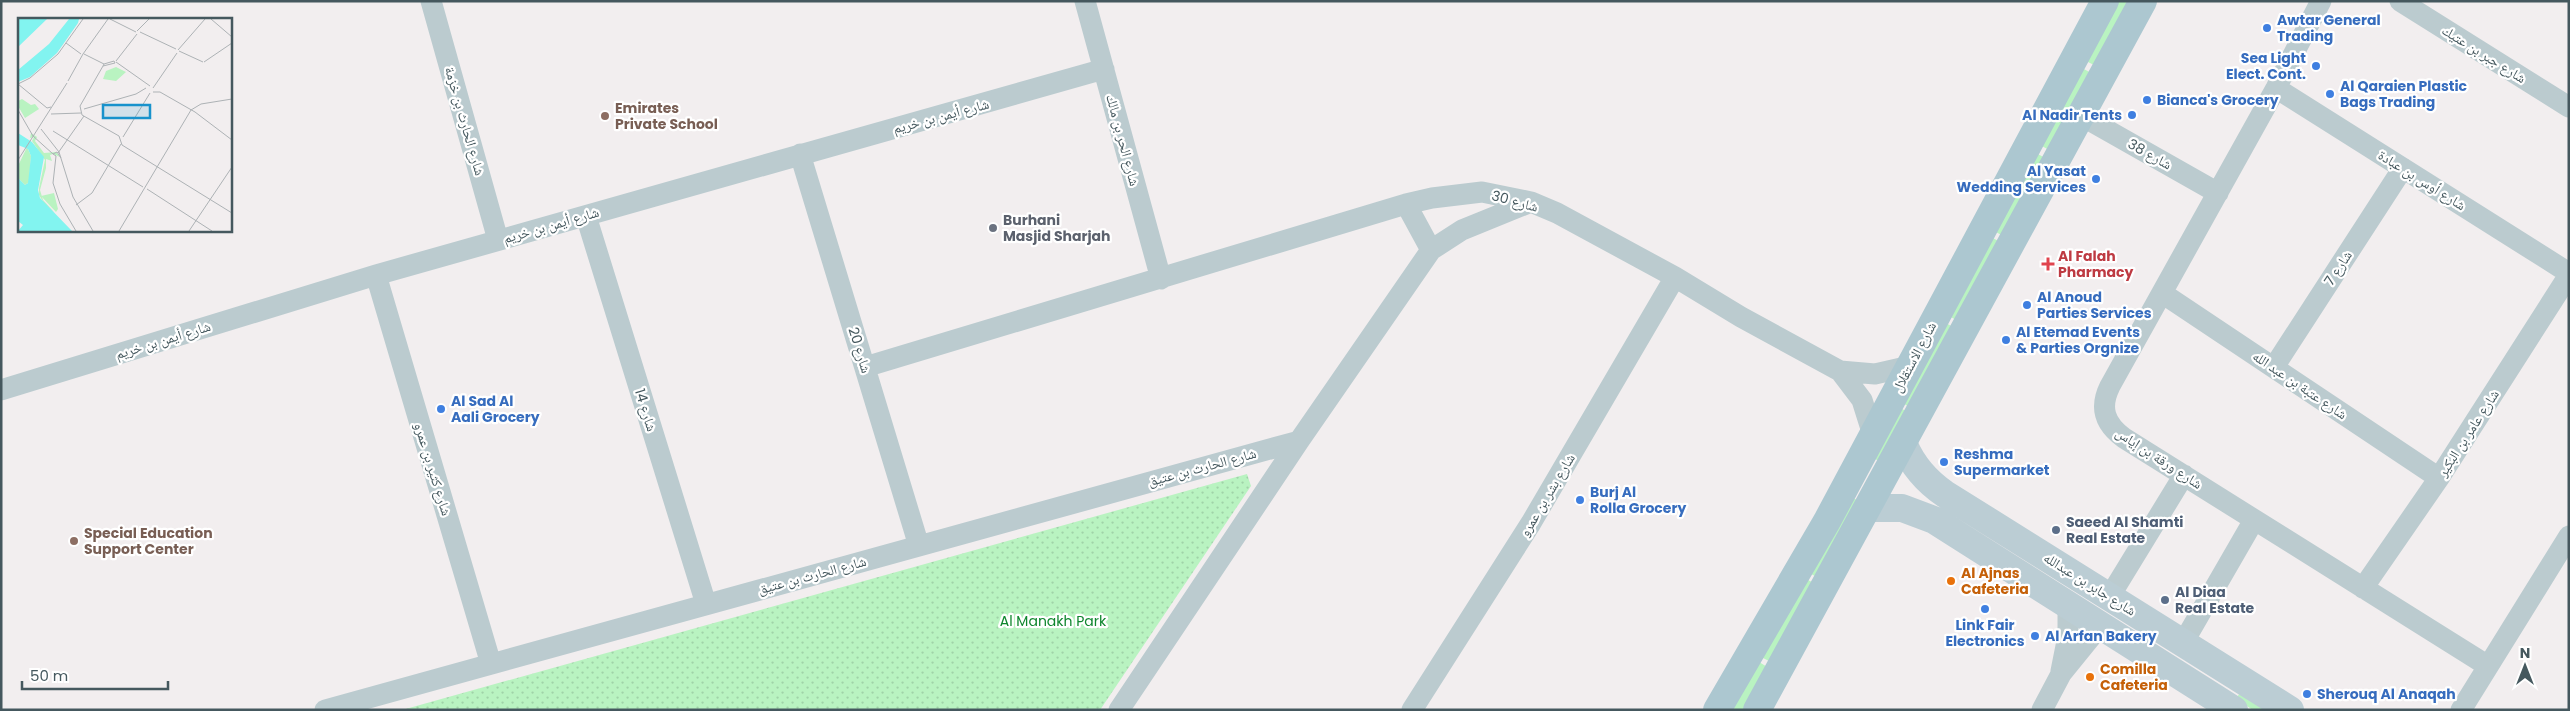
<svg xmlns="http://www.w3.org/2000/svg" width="2570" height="711" font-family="Poppins,'Noto Naskh Arabic',sans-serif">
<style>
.grass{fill:#b9f3c1}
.park{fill:url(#park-dots)}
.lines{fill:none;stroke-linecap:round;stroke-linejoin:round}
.street{stroke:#bbcbcf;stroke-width:21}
.secondary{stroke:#bbcdd4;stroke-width:28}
.primary{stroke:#acc7d0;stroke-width:28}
.shop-dot{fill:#3f7fe0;stroke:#fff;stroke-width:2}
.education-dot{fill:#8d6e63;stroke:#fff;stroke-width:2}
.worship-dot{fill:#6b7280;stroke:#fff;stroke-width:2}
.health-dot{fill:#e0444e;stroke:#fff;stroke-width:2}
.service-dot{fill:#5c6f8a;stroke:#fff;stroke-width:2}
.food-dot{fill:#e8710a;stroke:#fff;stroke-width:2}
.labels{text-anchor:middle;stroke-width:4.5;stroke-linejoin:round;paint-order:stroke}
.shop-label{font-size:14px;font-weight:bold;fill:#366cbe;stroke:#fff;text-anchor:start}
.street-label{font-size:14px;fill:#45585e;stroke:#fff}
.education-label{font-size:14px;font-weight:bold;fill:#785e54;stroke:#fff;text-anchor:start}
.worship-label{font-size:14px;font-weight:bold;fill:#5b616d;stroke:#fff;text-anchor:start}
.health-label{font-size:14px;font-weight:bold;fill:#be3a42;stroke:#fff;text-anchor:start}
.service-label{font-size:14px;font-weight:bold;fill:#4e5e75;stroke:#fff;text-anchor:start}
.food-label{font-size:14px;font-weight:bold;fill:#c56008;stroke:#fff;text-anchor:start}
.park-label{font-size:14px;fill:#0f862e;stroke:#fff}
.inset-road{fill:none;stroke:#adb2b5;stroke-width:1}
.view{fill:#1892cc;fill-opacity:0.15;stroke:#1892cc;stroke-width:2.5}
.inset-edge{fill:none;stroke:#45585e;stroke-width:2.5}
</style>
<defs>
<pattern id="park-dots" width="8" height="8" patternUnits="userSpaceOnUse" patternTransform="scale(1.25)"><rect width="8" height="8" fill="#b9f3c1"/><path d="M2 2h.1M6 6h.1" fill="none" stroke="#a0d2a8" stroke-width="1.8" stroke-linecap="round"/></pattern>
</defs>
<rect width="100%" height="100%" fill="#f2eeef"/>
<path class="grass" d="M 2118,1 L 2132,1 L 2096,66 L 2086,61 Z
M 2082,68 L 2093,74 L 2051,151 L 2040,145 Z
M 2036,153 L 2047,159 L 2005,237 L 1994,231 Z
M 1991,237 L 2002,243 L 1958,321 L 1947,315 Z
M 1944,322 L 1955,328 L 1911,408 L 1901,402 Z
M 1898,407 L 1908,412 L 1881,462 L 1871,457 Z
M 1850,496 L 1860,502 L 1819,578 L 1809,573 Z
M 1806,579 L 1816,584 L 1771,662 L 1761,657 Z
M 1759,662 L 1769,668 L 1744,710 L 1730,710 Z
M 2241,691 L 2271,710 L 2253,710 L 2236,699 Z"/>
<path class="park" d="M 1247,474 L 1251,486 L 1100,710 L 402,710 Z"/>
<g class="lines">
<path class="street" d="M 431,1 L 498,240
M 1085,1 L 1161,279
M 2321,1 L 2276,88 L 2110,386 C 2099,408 2105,424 2124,438 L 2488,666
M 2400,1 L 2569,107
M 2276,88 L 2569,273
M 2082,116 L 2218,193
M 800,154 L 919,546
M 1406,204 L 1431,250
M 586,216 L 706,604
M 376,275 L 491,664
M 2162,293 L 2439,478
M 865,367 L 1406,204 L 1432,198 L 1482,192 L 1531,202 L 1557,213 L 1675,277 L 1741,317 L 1840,371 L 1875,374 L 1910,366
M 2274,367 L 2403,168
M 1840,371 L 1862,400 L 1873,435
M 1,390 L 376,275 L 1104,69
M 2363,588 L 2439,478 L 2569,275
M 2110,596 L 2184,475
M 2183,643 L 2254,520
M 2061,671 L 2068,636 L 2068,606
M 325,710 L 1299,441
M 1119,710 L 1299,441 L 1431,250 L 1462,230 L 1531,202
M 1412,710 L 1531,523 L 1675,277
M 2042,710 L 2061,674 L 2100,626
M 2461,710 L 2569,536"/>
<path class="secondary" d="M 1904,445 C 1913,466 1926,481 1945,494 L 2290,710
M 1869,508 L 1902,508 L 1934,520 L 2234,710"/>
<path class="primary" d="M 1717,710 L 1827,521 L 2105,1
M 1757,710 L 2143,1"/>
</g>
<g class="shop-dot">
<circle cx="2267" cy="28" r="5"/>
<circle cx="2316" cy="66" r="5"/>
<circle cx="2330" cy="94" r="5"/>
<circle cx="2147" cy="100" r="5"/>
<circle cx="2132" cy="115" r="5"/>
<circle cx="2096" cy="179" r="5"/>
<circle cx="2027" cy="305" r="5"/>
<circle cx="2006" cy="340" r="5"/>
<circle cx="441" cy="409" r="5"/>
<circle cx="1944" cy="462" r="5"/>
<circle cx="1580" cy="500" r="5"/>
<circle cx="1985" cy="609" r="5"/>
<circle cx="2035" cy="636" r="5"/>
<circle cx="2307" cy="694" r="5"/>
</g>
<g class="education-dot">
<circle cx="605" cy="116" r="5"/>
<circle cx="74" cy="541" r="5"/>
</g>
<circle class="worship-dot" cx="993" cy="228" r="5"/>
<path class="health-dot" d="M2045.5 256.5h5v5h5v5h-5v5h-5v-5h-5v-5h5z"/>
<g class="service-dot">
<circle cx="2056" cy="530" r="5"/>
<circle cx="2165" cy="600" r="5"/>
</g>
<g class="food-dot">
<circle cx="1951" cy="581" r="5"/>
<circle cx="2090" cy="677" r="5"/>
</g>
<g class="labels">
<g class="shop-label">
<text x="2277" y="25">Awtar General<tspan x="2277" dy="16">Trading</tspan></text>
<text x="2306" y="63" text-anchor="end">Sea Light<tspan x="2306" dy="16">Elect. Cont.</tspan></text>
<text x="2340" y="91">Al Qaraien Plastic<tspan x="2340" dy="16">Bags Trading</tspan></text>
<text x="2157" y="105">Bianca's Grocery</text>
<text x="2122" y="120" text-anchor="end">Al Nadir Tents</text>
<text x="2086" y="176" text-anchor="end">Al Yasat<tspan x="2086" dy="16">Wedding Services</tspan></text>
<text x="2037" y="302">Al Anoud<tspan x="2037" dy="16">Parties Services</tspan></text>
<text x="2016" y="337">Al Etemad Events<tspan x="2016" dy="16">&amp; Parties Orgnize</tspan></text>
<text x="451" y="406">Al Sad Al<tspan x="451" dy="16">Aali Grocery</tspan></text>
<text x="1954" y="459">Reshma<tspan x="1954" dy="16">Supermarket</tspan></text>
<text x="1590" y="497">Burj Al<tspan x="1590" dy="16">Rolla Grocery</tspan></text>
<text x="1985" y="630" text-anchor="middle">Link Fair<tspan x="1985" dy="16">Electronics</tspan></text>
<text x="2045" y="641">Al Arfan Bakery</text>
<text x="2317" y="699">Sherouq Al Anaqah</text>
</g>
<g class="street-label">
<text transform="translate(2484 54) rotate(32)" y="5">شارع جبر بن عتيك</text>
<text transform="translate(941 116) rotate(-15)" y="5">شارع أيمن بن خريم</text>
<text transform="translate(465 121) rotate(74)" y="5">شارع الحارث بن خزمة</text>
<text transform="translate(1123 140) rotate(75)" y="5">شارع الحر بن مالك</text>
<text transform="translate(2150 154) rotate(29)" y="5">شارع 38</text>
<text transform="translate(2422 180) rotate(32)" y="5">شارع أوس بن عبادة</text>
<text transform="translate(1515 201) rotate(15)" y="5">شارع 30</text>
<text transform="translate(551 225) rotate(-16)" y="5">شارع أيمن بن خريم</text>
<text transform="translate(2338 268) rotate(-57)" y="5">شارع 7</text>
<text transform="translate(163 340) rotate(-17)" y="5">شارع أيمن بن خريم</text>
<text transform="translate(860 350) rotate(73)" y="5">شارع 20</text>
<text transform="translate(1914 357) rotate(-62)" y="5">شارع الاستقلال</text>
<text transform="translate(2300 385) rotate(34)" y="5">شارع عتبة بن عبد الله</text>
<text transform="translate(646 410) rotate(73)" y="5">شارع 14</text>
<text transform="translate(2468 433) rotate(-57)" y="5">شارع عامر بن البكير</text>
<text transform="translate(2159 458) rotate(33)" y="5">شارع ورقة بن إياس</text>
<text transform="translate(1202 467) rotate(-15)" y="5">شارع الحارث بن عتيق</text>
<text transform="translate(433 469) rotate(73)" y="5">شارع كثير بن عمرو</text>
<text transform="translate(1547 495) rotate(-59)" y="5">شارع بشر بن عمرو</text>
<text transform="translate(812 575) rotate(-15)" y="5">شارع الحارث بن عتيق</text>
<text transform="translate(2090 584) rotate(32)" y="5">شارع جابر بن عبدالله</text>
</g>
<g class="education-label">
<text x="615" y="113">Emirates<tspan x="615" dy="16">Private School</tspan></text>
<text x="84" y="538">Special Education<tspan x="84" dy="16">Support Center</tspan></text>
</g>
<g class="worship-label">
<text x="1003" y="225">Burhani<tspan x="1003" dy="16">Masjid Sharjah</tspan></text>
</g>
<g class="health-label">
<text x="2058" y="261">Al Falah<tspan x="2058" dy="16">Pharmacy</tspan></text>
</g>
<g class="service-label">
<text x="2066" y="527">Saeed Al Shamti<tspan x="2066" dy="16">Real Estate</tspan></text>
<text x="2175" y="597">Al Diaa<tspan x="2175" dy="16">Real Estate</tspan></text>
</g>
<g class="food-label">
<text x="1961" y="578">Al Ajnas<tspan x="1961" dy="16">Cafeteria</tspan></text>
<text x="2100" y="674">Comilla<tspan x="2100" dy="16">Cafeteria</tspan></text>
</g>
<g class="park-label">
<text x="1053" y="626">Al Manakh Park</text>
</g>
</g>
<g transform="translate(18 18)">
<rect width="214" height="214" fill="#f2eeef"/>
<path d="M 13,115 L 19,119 L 17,123 L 26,135 L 38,134 L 42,139 L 35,136 L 32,137 L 34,143 L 28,141 L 28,150 L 22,172 L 25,182 L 37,195 L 26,185 L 21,177 L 21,170 L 27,142 L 14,123 L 16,119 L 12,120 Z" fill="#b9f3c1"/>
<path d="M 98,49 L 108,54 L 98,63 L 85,61 L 88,53 ZM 4,81 L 13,87 L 17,86 L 21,91 L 7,100 L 0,88 L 0,83 Z" fill="#b9f3c1"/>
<path d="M 9,129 L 13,138 L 11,164 L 7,167 L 0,160 L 0,148 ZM 36,175 L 40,191 L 38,194 L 23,178 Z" fill="#b9f3c1"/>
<path d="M 0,1 L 29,1 L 0,29 ZM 51,1 L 61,1 L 60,5 L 39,35 L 12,59 L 0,64 L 0,52 L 31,26 ZM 0,115 L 14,124 L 26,139 L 20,172 L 22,180 L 54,213 L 0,213 L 5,207 L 0,203 L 0,160 L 7,167 L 10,165 L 13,138 L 10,131 L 0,127 Z" fill="#82f4f0"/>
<path class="inset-road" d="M 92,1 L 118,14M 193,1 L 214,19M 119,13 L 131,1M 122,14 L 158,31M 48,25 L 63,36M 160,32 L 187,1M 161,33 L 185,44M 66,36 L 86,46M 96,43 L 97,45 L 85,48 L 86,46 ZM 98,43 L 119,16M 98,44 L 132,68M 186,44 L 214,25M 85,48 L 62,88 L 64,97 L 101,118 L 104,127 L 214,195M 50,63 L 65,36 L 90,1M 0,66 L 12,60 L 40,36 L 65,1M 0,66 L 29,90 L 33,89M 135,70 L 159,35M 135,74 L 142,74 L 177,94 L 214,122M 66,91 L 118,76 L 128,70M 0,92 L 15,118 L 35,136M 33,96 L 63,95M 23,111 L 41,134 L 55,179 L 75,213M 35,113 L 125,169M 105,119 L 132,75M 40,135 L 66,98M 43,140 L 39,134 L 35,136 L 38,138 L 35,165 L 42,186 L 58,213M 0,142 L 49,65M 129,171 L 194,213M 58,187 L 74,175 L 103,126M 101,213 L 173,92 L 183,86 L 214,81M 171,213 L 214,149"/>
<path class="view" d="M 85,87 L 132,87 L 132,100 L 85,100 Z"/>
<rect width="214" height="214" class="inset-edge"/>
</g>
<rect width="2570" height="711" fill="none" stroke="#45585e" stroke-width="5"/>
<g transform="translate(2525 666)" stroke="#ffffff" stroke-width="4" paint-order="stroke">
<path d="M0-4L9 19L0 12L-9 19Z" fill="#45585e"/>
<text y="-8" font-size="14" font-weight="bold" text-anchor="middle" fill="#45585e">N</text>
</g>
<path d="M22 681v8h146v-8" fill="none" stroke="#45585e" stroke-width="2.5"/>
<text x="30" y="681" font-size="15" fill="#45585e" stroke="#ffffff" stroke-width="4" paint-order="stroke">50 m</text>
</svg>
